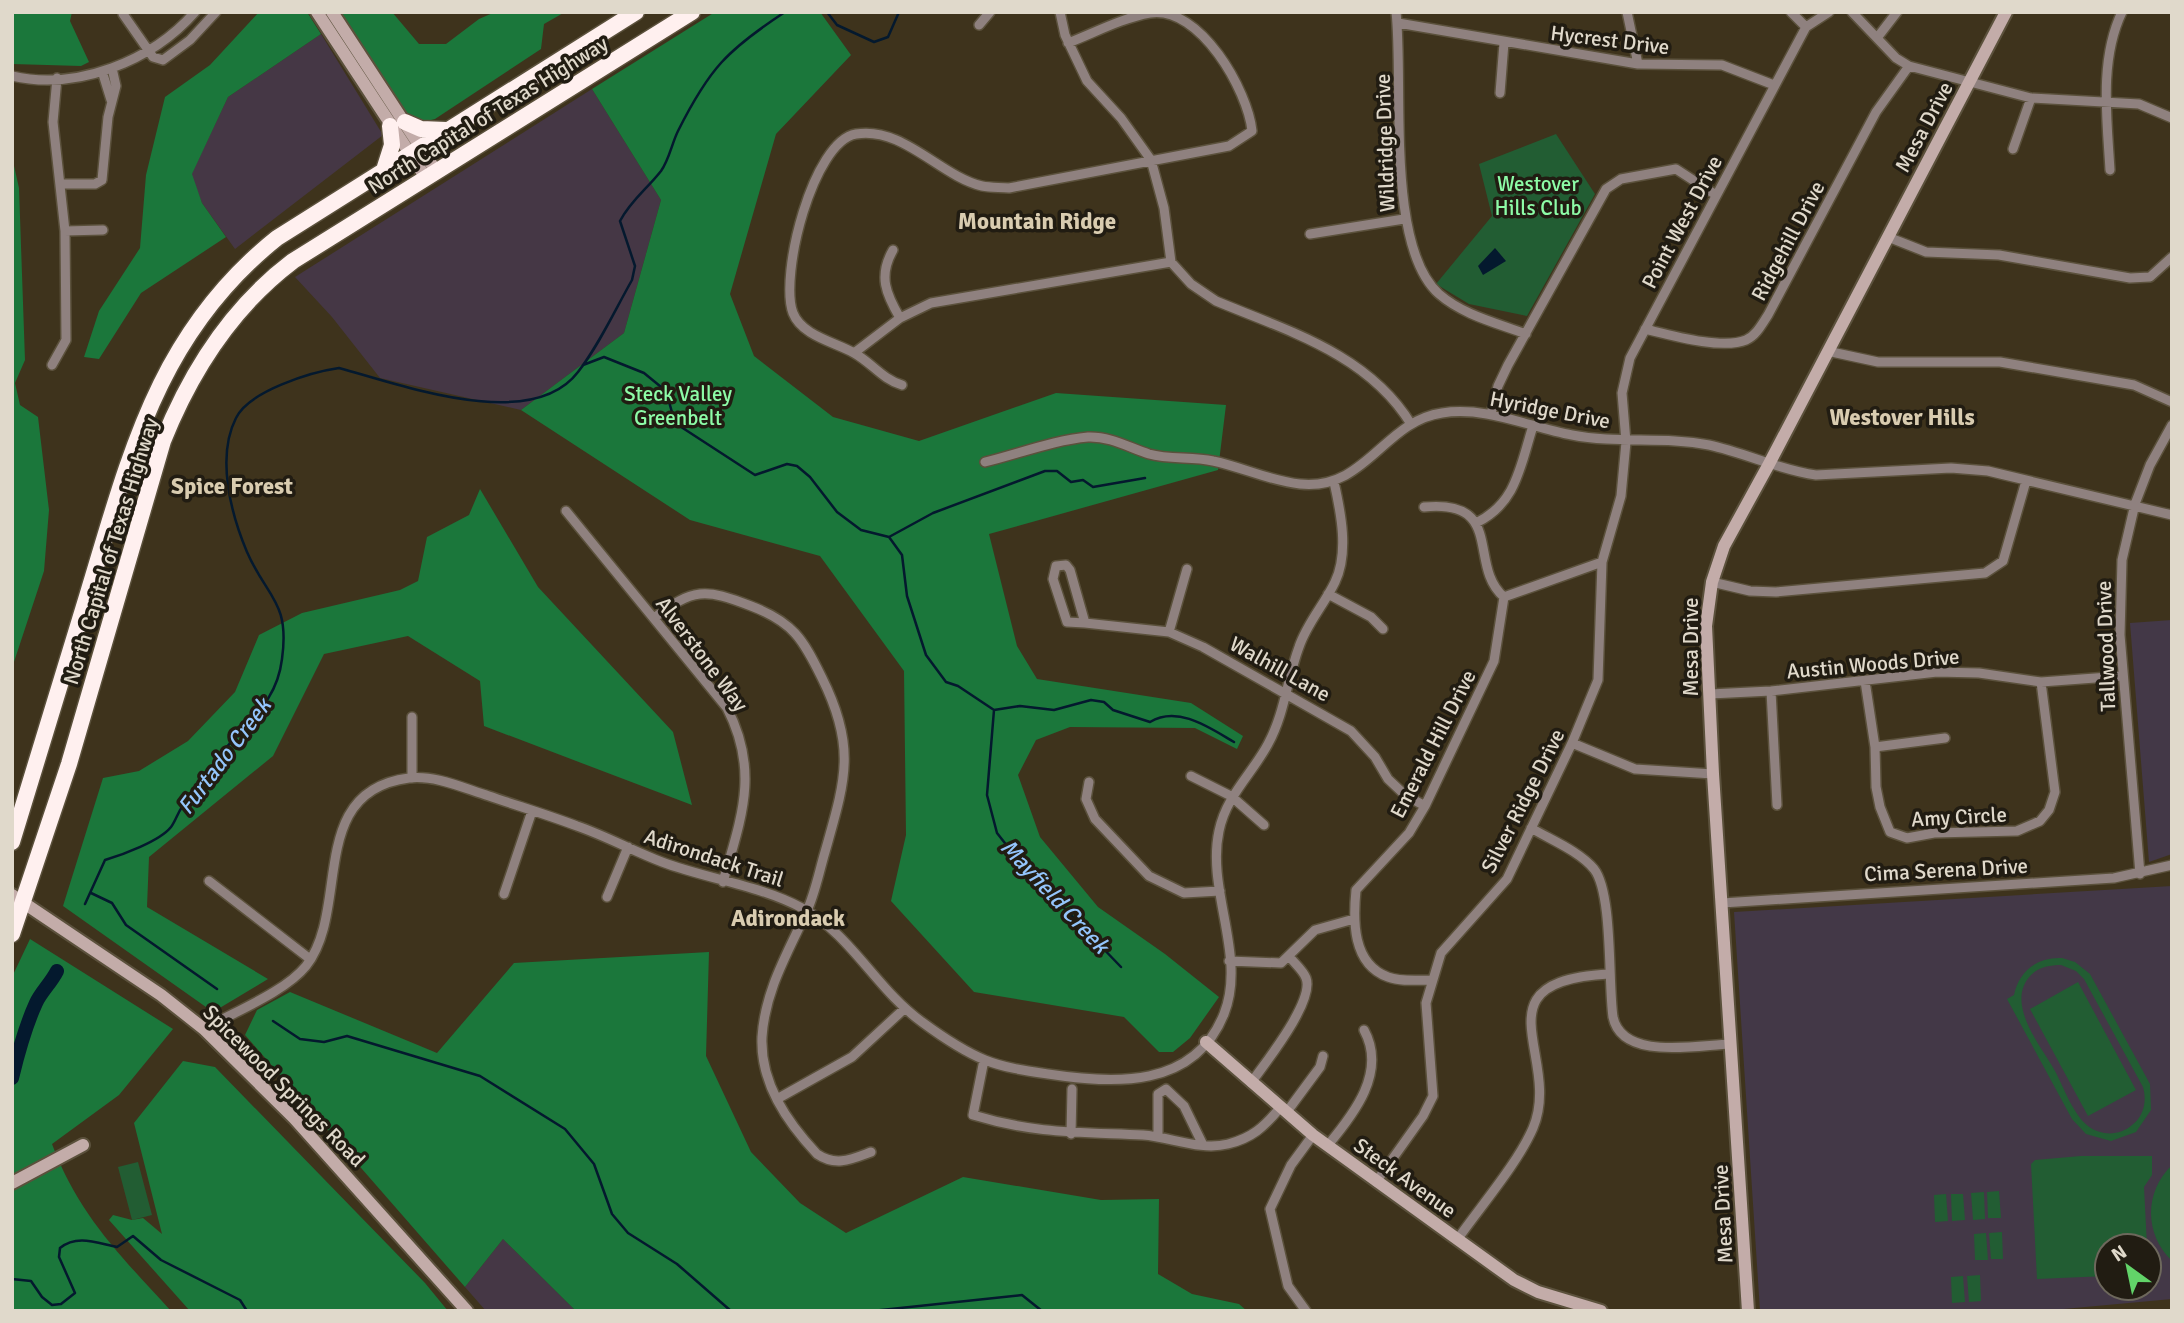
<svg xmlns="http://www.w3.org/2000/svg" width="2184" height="1323" font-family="Signika,sans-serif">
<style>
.commercial{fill:#453745}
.education{fill:#433847;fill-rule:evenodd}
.green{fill:#225d33;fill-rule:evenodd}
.forest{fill:#1b773b}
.water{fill:#04192e}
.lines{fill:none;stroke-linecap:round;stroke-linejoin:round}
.stream{stroke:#04192e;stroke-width:2.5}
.river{stroke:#04192e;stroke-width:14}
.street-casing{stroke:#5b513c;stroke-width:12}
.secondary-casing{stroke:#5b513c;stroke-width:16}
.highway-casing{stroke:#5b513c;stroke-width:19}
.street{stroke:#8f817f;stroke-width:9}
.secondary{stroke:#c3aca9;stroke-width:12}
.highway{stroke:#fff0ef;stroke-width:16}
.labels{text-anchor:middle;stroke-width:7;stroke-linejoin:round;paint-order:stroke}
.street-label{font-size:21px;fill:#e0d9cb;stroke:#211c12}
.park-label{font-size:21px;fill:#8dfca7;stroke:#211c12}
.neighbourhood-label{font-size:23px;font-weight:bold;fill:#d9ccb0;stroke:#211c12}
.water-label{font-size:23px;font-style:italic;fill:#94c5fc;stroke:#211c12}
</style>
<rect width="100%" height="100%" fill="#3e331c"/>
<path class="commercial" d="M 321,34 L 383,135 L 235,249 L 202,203 L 191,175 L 228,97 Z
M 592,89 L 661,200 L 624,333 L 521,410 L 380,378 L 332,317 L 295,277 Z
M 503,1239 L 576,1311 L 486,1311 L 465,1287 Z"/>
<path class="education" d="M 2172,620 L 2172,854 L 2149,862 L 2130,623 Z
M 2172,886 L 2172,1299 L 2042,1311 L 1760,1311 L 1734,912 ZM 2107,1246 L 2149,1246 L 2149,1288 L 2107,1288 Z"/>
<path class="green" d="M 1556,134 L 1595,194 L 1527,316 L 1469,304 L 1436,284 L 1492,216 L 1479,164 Z
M 2062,958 L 2075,962 L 2090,974 L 2150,1084 L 2151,1110 L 2136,1132 L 2111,1141 L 2086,1134 L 2072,1119 L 2007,999 L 2014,995 C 2019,971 2037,957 2062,958 ZM 2061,965 L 2076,971 L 2084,979 L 2143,1087 C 2147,1101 2144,1116 2132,1125 C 2120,1136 2101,1136 2088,1126 C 2073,1114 2064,1088 2055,1071 C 2041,1046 2004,1003 2031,975 C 2039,967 2050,965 2061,965 Z
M 2078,982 L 2136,1090 L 2088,1116 L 2030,1009 Z
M 2081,1156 L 2152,1156 L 2152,1175 L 2144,1187 L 2147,1246 L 2107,1246 L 2107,1276 L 2037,1279 L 2031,1164 L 2035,1160 Z
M 138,1162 L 152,1215 L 132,1220 L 118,1167 Z
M 2172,1165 L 2172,1261 C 2144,1234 2144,1192 2172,1165 Z
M 1999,1191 L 2001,1218 L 1988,1218 L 1987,1192 Z
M 1984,1192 L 1985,1219 L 1973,1220 L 1971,1193 Z
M 1946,1194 L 1948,1221 L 1935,1222 L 1934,1195 Z
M 1951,1194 L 1963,1194 L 1965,1220 L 1952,1221 Z
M 2002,1232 L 2003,1259 L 1991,1259 L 1989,1233 Z
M 1986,1233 L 1988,1260 L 1975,1260 L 1974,1234 Z
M 1980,1275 L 1981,1301 L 1969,1302 L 1967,1276 Z
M 1963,1276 L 1965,1302 L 1952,1303 L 1951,1277 Z"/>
<path class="forest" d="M 12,12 L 72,12 L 70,21 L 89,62 L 81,66 L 12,64 Z
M 259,12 L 307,12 L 321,34 L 228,97 L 192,174 L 202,203 L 226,237 L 141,293 L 99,359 L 84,357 L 99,311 L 140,248 L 146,175 L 165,97 L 210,65 Z
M 339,12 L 392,12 L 419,44 L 446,44 L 479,19 L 495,12 L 565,12 L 544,24 L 541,49 L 435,119 C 429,121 420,122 413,120 C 404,116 350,28 339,12 Z
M 715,12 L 820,12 L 851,55 L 776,134 L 730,294 L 754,356 L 833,417 L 919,441 L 1056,393 L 1226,405 L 1218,470 L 989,534 L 1017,646 L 1037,679 L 1191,703 L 1243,736 L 1237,749 L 1195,728 L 1070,727 L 1036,740 L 1018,775 L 1040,837 L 1098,907 L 1165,954 L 1219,997 L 1190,1038 L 1173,1052 L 1159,1052 L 1124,1017 L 974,992 L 891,901 L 906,835 L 904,671 L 820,556 L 690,520 L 521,410 L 624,333 L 661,200 L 592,89 Z
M 12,157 L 19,188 L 25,360 L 15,383 L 20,405 L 38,417 L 49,510 L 44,571 L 12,668 Z
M 480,489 L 538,587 L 673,732 L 692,805 L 484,726 L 480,681 L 408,636 L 324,654 L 273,756 L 149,857 L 147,907 L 268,979 L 213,1012 L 63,906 L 103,778 L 139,771 L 188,741 L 235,692 L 259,635 L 302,613 L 400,590 L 418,581 L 427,537 L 469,515 Z
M 30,939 L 173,1029 L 119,1095 L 52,1144 C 79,1216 121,1256 171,1311 L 12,1311 L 12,977 Z
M 709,952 L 706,1056 L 751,1152 L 800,1203 L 846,1233 L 963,1177 L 1101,1200 L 1159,1199 L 1158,1274 L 1192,1294 L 1239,1304 L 1247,1311 L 576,1311 L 503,1239 L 465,1287 L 245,1035 L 257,1010 L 290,992 L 437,1053 L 514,963 Z
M 183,1061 L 215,1067 L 425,1283 L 448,1311 L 190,1311 L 109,1220 L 113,1215 L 132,1220 L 143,1218 L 162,1234 L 134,1123 Z"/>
<path class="water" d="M 1495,248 L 1506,261 L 1483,275 L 1478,266 Z"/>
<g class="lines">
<path class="stream" d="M 827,12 L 837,25 L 874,42 L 888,37 L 899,12
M 583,365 L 604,357 L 644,373 L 666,391 L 675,423 L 755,475 L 787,464 L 797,466 L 810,477 L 837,512 L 861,530 L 889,537 L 902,555 L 907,596 L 926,655 L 946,682 L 958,686 L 994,710 L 987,795 L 997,833 L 1019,861 L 1121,967
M 889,537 L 933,513 L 1045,471 L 1057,471 L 1071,482 L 1083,480 L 1093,487 L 1145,478
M 994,710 L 1020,706 L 1054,710 L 1091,700 L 1104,702 L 1113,710 L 1150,722 C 1178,705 1210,728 1234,742
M 91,893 L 112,903 L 126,925 L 217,989
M 85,904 L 105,860 C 122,855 160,841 171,827 C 177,819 179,807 188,800 C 193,795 200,795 204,788 C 210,779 212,768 218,759 C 242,722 276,708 282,659 C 290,601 267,598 247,552 C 231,514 216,457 236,418 C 249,391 311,372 339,368 C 399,384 531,434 578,372 C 599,345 615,310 632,280 L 635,266 L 620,221 C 631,200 647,189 661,171 C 669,160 672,143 678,131 C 709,69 727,50 785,12
M 273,1021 L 300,1039 L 324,1042 L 347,1036 L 480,1076 L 565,1129 L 594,1164 L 612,1214 L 628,1233 L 677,1264 L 731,1311
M 12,1279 L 31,1281 L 42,1297 L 52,1305 L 61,1304 L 75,1293 L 59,1257 L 60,1248 C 77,1234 97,1243 117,1247 L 133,1236 L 161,1260 L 240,1300 L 247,1311
M 872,1311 L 1022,1295 L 1042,1311"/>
<path class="river" d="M 12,1078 C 18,1053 25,1027 36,1003 C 41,992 51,983 57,971"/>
<defs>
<path id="street" d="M 1060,12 L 1065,35 L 1087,81 L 1121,118 L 1151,160 L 1164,208 L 1171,262 L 1191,284 L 1216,301 C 1288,331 1368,354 1411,424
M 1396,12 C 1404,83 1385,246 1439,294 C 1463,315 1497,323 1526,334
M 1627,12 L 1638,64
M 1791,12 L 1806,27
M 1852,12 L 1896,58 L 1909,66 L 2031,98 L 2139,104 L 2172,118
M 123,14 L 153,57 L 163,60 L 190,40 L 216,12
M 1398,23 L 1638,64 L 1722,65 L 1774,85
M 979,25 L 990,12
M 1877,38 L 1897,12
M 102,71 L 111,100
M 12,76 C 77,91 152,61 195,12
M 1500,93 L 1504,43
M 2013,149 L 2031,98
M 2110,170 C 2107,119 2099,60 2122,12
M 61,184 L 95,184 L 102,180 L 108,117 L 116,86 L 112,68
M 65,231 L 103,230
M 1310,234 L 1404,219
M 1888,237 L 1926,252 L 1999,255 L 2130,278 L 2150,277 L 2172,257
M 893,250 C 878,276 886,294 900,318
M 1645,329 C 1670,335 1722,350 1746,340 C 1756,336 1762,324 1768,315 L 1876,112 L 1909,66
M 1827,351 L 1878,362 L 2000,362 L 2134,385 L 2172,402
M 854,353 L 900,318 L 931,303 L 1171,262
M 52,365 L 66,340 L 65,231 L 53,122 L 57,78
M 902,385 C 882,379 872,363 854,353 C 835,342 802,336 793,313 C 779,276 813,141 856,134 C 903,126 940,176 982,186 C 991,188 1000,187 1009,188 L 1229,146 L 1252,131 C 1248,91 1200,5 1150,13 C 1122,18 1094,33 1068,43
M 1491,414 L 1498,386 L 1508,365 L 1606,189 L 1621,179 L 1676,169 L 1716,195
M 985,462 C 1018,454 1054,440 1088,437 C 1110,436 1130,448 1149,454 C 1170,460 1192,456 1213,461 C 1242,467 1270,481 1300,484 C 1366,491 1384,421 1442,413 C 1486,406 1529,427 1572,435 C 1617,444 1664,436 1709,445 C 1746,453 1779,470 1816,475 L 1951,468 L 1988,471 L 2172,515
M 1424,507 C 1506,499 1467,566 1504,597
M 566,511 L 727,708 C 760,772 741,818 723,882
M 1476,523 C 1517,503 1520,466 1533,426
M 1712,582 L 1750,591 L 1776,592 L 1985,573 L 2003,561 L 2026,481
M 1328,594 L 1371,617 L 1383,629
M 654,618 C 693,588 705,588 751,606 C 793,622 803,639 822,678 C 857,748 845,781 825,852 C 819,872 815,894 806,913 C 787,954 765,991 762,1037 C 760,1083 787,1122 817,1154 C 836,1167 852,1159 871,1152
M 1085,623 L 1067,622 L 1053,579 L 1056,566 L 1066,565 L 1070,570 L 1085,623 L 1169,632 L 1203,647 L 1351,731 L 1375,757 L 1388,779 L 1405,795 L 1425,806
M 1169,632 L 1187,569
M 1865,681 L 1875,747 L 1876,787 L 1880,807 L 1890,832 L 1907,838 L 1934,833 L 2017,831 L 2040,821 L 2049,810 L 2055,792 L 2041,682
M 1771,691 L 1777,805
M 1710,694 L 1771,691 L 1937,672 L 1979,673 L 2041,682 L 2122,676
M 412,717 L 412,778
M 1572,743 L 1635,769 L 1713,774
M 1875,747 L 1945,738
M 1191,776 L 1231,796 L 1264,825
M 1089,782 L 1086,799 L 1095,819 L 1149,876 L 1184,893 L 1220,891
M 1531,828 C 1551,840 1579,851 1594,869 C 1613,893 1608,983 1613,1017 C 1622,1061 1697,1045 1730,1044
M 2140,874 L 2120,635 L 2122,560 L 2135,504 L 2150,465 L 2172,425
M 209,881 L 310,959
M 504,894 L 532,811
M 607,897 L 628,847
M 1722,903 L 2114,878 L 2172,865
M 1229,961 L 1281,963 L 1315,930 L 1354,919
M 1432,980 C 1418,980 1401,982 1388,977 C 1352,964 1353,920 1356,890 L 1409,833 L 1425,806 L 1494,661 L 1504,597 L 1602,562
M 204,1029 C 234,1012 285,992 306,966 C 351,909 306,791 409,778 C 436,775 463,788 489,796 C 518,806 548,815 577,826 C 606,836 633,851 662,862 C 707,879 759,885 802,908 C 851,934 877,990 922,1022 C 941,1036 963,1051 985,1060 C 1005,1068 1027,1071 1048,1074 C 1114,1084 1194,1089 1224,1014 C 1247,956 1206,890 1219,831 C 1226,796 1252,774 1268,744 C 1285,713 1287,679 1299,647 C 1307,623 1324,605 1335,582 C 1349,553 1341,513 1334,482
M 984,1060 L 973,1115 C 1035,1134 1080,1132 1143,1135 C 1171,1137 1200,1151 1228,1144 C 1252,1138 1264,1127 1279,1109
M 1251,1083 C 1265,1063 1315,1001 1306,978 C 1303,970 1294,963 1289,956
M 777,1099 L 852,1057 L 904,1009
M 1286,1113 L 1320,1067 L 1323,1056
M 1071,1134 L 1072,1089
M 1158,1137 L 1158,1094 L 1166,1089 L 1184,1106 L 1203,1145
M 1328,1145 C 1354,1114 1387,1072 1364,1030
M 1376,1182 L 1423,1116 L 1433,1096 L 1426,1003 L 1441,953 L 1507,879 L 1572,743 L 1598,680 L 1602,562 L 1621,496 L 1626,442 L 1622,393 L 1630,358 L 1806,27 L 1829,12
M 1457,1240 C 1480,1207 1518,1163 1533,1128 C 1563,1057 1473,981 1609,974
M 1306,1311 L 1288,1286 L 1270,1209 L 1291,1165 L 1313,1135"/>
<path id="secondary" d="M 317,12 L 426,178
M 332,12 L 436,171
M 12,895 L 161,995 L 204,1029 L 294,1118 L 467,1311
M 1206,1042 L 1313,1135 L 1514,1280 L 1538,1292 L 1601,1311
M 12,1183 L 83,1145
M 1748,1311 L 1713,774 L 1706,626 L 1712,582 L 1724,546 L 1769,464 L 2006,12"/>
<path id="highway" d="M 405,122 L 421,129 L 446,130
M 384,170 L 392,145 L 390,126
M 12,842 C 38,759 63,676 88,593 C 130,455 158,333 277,238 L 636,12
M 12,934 L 69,764 L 163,441 C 191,371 232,307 293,261 L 692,12"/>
</defs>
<use href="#street" class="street-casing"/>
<use href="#secondary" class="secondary-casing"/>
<use href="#highway" class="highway-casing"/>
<use href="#street" class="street"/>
<use href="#secondary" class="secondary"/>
<use href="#highway" class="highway"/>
</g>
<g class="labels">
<g class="street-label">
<text transform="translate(1610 40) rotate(7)" y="7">Hycrest Drive</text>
<text transform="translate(488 115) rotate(-32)" y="7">North Capital of Texas Highway</text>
<text transform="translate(1924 127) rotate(-62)" y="7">Mesa Drive</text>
<text transform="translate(1385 143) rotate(-92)" y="7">Wildridge Drive</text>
<text transform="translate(1682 222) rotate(-62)" y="7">Point West Drive</text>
<text transform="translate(1788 241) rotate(-62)" y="7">Ridgehill Drive</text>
<text transform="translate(1550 410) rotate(11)" y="7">Hyridge Drive</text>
<text transform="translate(111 551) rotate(-73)" y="7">North Capital of Texas Highway</text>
<text transform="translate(2106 646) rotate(-92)" y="7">Tallwood Drive</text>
<text transform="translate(1691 647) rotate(-90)" y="7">Mesa Drive</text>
<text transform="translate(702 654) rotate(53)" y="7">Alverstone Way</text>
<text transform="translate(1873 664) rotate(-5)" y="7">Austin Woods Drive</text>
<text transform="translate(1280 669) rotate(29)" y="7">Walhill Lane</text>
<text transform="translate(1433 744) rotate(-63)" y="7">Emerald Hill Drive</text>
<text transform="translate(1523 801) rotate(-63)" y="7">Silver Ridge Drive</text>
<text transform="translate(1959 817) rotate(-3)" y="7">Amy Circle</text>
<text transform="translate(714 858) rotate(18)" y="7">Adirondack Trail</text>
<text transform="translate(1946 870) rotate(-3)" y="7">Cima Serena Drive</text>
<text transform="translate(284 1086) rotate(45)" y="7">Spicewood Springs Road</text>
<text transform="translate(1405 1178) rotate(36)" y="7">Steck Avenue</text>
<text transform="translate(1723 1214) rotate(-93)" y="7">Mesa Drive</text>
</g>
<g class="park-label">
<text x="1538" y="191">Westover<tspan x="1538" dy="24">Hills Club</tspan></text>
<text x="678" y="401">Steck Valley<tspan x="678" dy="24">Greenbelt</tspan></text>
</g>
<g class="neighbourhood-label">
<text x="1037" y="229">Mountain Ridge</text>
<text x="1902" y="425">Westover Hills</text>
<text x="232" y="494">Spice Forest</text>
<text x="788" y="926">Adirondack</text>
</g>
<g class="water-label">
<text transform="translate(224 756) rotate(-53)" y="8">Furtado Creek</text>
<text transform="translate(1055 896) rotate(47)" y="8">Mayfield Creek</text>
</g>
</g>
<rect width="2184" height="1323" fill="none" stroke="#e0d9cb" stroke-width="28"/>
<g transform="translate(2128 1267) rotate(327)"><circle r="33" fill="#211c12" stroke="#6d685c" stroke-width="2"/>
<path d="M0-5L12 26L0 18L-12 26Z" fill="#62d469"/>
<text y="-10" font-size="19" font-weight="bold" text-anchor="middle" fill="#e0d9cb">N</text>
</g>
</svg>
